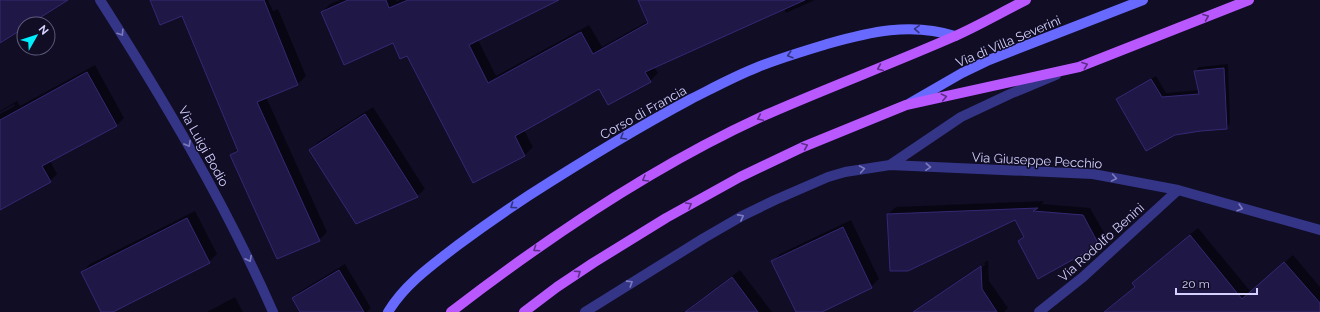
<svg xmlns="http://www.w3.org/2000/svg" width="1320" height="312" font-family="Raleway,sans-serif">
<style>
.shadow{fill:#0007}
.building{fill:#1f1847;stroke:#342974}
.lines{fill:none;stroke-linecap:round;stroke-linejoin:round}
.minor{stroke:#353587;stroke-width:10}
.secondary{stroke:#686aff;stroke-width:10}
.primary{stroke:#ba58ff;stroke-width:10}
.oneway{stroke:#5c2f87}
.oneway2{stroke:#33327c}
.oneway3{stroke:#7d7bbd}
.labels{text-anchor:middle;stroke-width:3;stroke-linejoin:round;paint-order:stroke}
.street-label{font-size:13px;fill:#d4d1ff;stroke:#100d25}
</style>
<rect width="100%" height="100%" fill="#100d25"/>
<path class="shadow" d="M 151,0 L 268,0 L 273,11 L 278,9 L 306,76 L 298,84 L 266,97 L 327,232 L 319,240 L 231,155 L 238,148 L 182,15 Z
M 340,0 L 396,0 L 397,1 L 400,0 L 557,0 L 478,40 L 496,76 L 589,25 L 602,47 L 648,21 L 639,0 L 815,0 L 786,13 L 784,8 L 654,66 L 658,73 L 650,81 L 599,88 L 524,130 L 533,147 L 525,155 L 473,182 L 407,54 L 393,42 L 322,12 L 330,4 Z
M 1228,64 L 1230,124 L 1226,128 L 1118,99 L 1122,95 L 1156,76 L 1166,93 L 1199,90 L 1195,71 L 1199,67 Z
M 95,65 L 124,118 L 117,125 L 50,161 L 57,174 L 50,181 L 0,208 L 0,114 L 15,106 L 14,104 L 0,112 L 0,111 L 17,101 L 20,106 Z
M 373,107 L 425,189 L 417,196 L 310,150 L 318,142 Z
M 1044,201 L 1042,204 L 1090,208 L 1106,236 L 1098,244 L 1019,242 L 1025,236 L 1015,218 L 888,214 L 896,207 Z
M 195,211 L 217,254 L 209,262 L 110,312 L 102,312 L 82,272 L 90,264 Z
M 851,220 L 879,279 L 871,287 L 820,312 L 797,312 L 772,262 L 780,254 Z
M 1198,228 L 1251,292 L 1293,255 L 1320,287 L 1320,312 L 1103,312 L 1136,286 L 1133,283 L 1141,275 Z
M 988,260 L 989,281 L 1008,308 L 1004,312 L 915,312 L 986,264 L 984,263 L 911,312 Z
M 345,264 L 371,308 L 367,312 L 301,312 L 293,298 L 299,292 Z
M 740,270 L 772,312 L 684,312 Z
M 235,297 L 243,312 L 207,312 Z"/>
<path class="building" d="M 0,0 L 68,0 L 30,24 L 24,24 L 24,28 L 0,43 Z
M 150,0 L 264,0 L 298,85 L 257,102 L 320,241 L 277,259 L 230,155 L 238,151 L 182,16 L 160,25 Z
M 348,0 L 386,0 L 389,8 L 408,0 L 559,0 L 469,45 L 488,83 L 581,32 L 593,54 L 648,23 L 638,0 L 805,0 L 645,72 L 651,82 L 608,105 L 599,89 L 515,136 L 525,156 L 473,183 L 407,56 L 400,59 L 393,43 L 344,65 L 321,12 Z
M 1224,68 L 1227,129 L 1201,131 L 1175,135 L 1146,151 L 1116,99 L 1151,79 L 1162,97 L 1199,94 L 1194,71 Z
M 87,72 L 117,126 L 42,166 L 51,182 L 0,210 L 0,120 Z
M 365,114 L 418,197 L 356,224 L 309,150 Z
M 1038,208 L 1033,211 L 1083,215 L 1099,245 L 1038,279 L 1018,241 L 1024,237 L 1015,220 L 908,271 L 890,271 L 887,214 Z
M 187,218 L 210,263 L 113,312 L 101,312 L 81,272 Z
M 843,227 L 872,288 L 822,312 L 796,312 L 771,261 Z
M 1190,235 L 1242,299 L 1284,262 L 1320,303 L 1320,312 L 1104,312 L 1135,287 L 1132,283 Z
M 981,266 L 982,289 L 997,312 L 913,312 Z
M 339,270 L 364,312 L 300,312 L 292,298 Z
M 732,277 L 758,312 L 685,312 Z"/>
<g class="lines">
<path class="minor" d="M 100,0 C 164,100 225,203 273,312
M 890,165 L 961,117 L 1010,94 L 1056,75
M 585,312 L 704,238 L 742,216 L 775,200 L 828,177 L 845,172 L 890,165 L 1093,174 L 1178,190 L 1320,230
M 1039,312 L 1083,277 L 1178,190"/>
<path class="secondary" d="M 910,103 L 962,73 L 989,60 L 1143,0
M 388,312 C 405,284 432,265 458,245 C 481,228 504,212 528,196 C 581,162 635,129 691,99 C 713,88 735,76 758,67 C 780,58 804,51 827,44 C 869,32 911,22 955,36"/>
<path class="primary" d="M 451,312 C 547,238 650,168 761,117 C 824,89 889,65 953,37 C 978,26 1002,12 1026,0
M 524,312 L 557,287 L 593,263 L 666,218 L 740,177 L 803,147 L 906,105 L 1079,67 L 1249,0"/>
</g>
<defs><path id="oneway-chevron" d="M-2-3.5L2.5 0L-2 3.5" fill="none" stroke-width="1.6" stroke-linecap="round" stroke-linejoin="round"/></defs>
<g class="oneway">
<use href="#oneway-chevron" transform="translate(1206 17) rotate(-22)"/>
<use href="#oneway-chevron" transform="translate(1085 65) rotate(-20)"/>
<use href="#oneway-chevron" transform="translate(880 68) rotate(157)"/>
<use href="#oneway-chevron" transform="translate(944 97) rotate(-12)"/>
<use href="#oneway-chevron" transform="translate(760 118) rotate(155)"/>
<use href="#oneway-chevron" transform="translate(805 146) rotate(-23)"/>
<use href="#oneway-chevron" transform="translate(645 179) rotate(150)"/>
<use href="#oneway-chevron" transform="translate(689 205) rotate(-30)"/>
<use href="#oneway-chevron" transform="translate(536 249) rotate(146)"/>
<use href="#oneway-chevron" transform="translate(578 273) rotate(-34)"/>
</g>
<g class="oneway2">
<use href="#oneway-chevron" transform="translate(917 29) rotate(-178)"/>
<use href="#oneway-chevron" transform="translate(790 55) rotate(163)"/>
<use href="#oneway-chevron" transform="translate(623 137) rotate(149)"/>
<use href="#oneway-chevron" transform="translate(513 206) rotate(146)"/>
</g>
<g class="oneway3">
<use href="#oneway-chevron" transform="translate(121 33) rotate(57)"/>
<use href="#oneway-chevron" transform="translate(188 144) rotate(61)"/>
<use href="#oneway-chevron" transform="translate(928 167) rotate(3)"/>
<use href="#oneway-chevron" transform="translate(862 169) rotate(-10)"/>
<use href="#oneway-chevron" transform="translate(1114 178) rotate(10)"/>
<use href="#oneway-chevron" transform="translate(1240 208) rotate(16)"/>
<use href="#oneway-chevron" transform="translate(741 217) rotate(-28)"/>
<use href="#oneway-chevron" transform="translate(249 259) rotate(63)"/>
<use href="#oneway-chevron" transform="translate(630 283) rotate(-32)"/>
</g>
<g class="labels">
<g class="street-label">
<text transform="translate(1008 41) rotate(-23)" y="5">Via di Villa Severini</text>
<text transform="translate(643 112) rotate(-29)" y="5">Corso di Francia</text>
<text transform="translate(204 146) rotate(61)" y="5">Via Luigi Bodio</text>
<text transform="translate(1037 160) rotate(3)" y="5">Via Giuseppe Pecchio</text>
<text transform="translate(1101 242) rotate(-42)" y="5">Via Rodolfo Benini</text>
</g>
</g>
<g transform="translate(36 36) rotate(51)"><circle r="19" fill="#100d25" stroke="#5e5b7c"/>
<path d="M0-3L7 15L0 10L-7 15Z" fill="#00edfc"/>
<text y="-6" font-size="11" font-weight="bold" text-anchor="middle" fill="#d4d1ff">N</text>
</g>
<path d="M1176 288v6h81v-6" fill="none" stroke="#d4d1ff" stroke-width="2"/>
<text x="1182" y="288" font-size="12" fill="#d4d1ff" stroke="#100d25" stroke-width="3" paint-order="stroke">20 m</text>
</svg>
